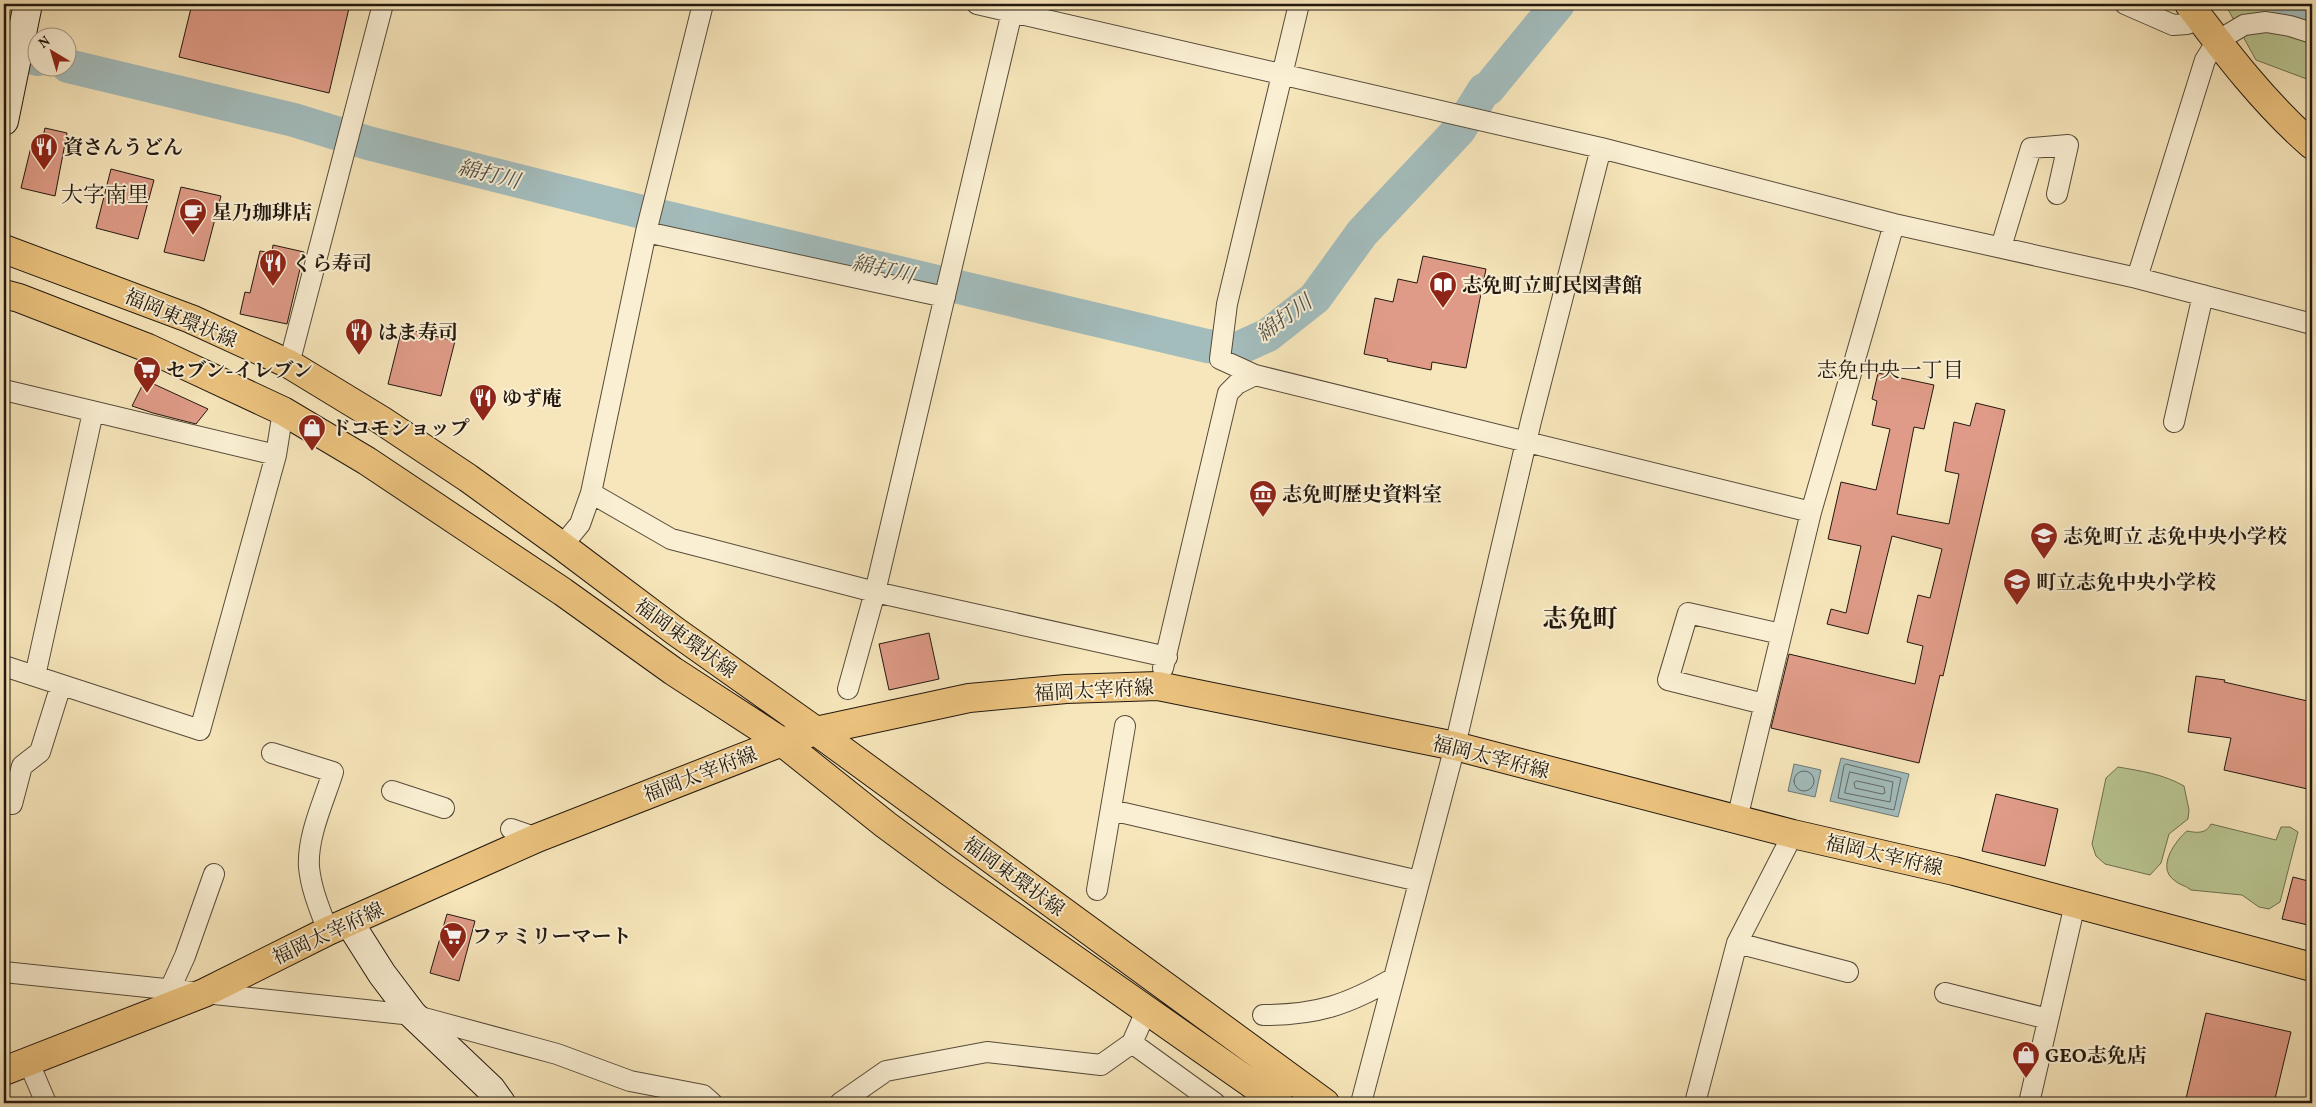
<svg xmlns="http://www.w3.org/2000/svg" width="2316" height="1107" font-family="Vollkorn,'Noto Serif JP',serif">
<style>
.green{fill:#b9c692;stroke:#6e6f50}
.water{fill:#a3bcbc;stroke:#6f7a77}
.lines{fill:none;stroke-linecap:round;stroke-linejoin:round}
.shore{stroke:#626a66;stroke-width:1}
.river{stroke:#a3bcbc;stroke-width:34}
.building{fill:#df9b87;stroke:#22180f}
.street-casing{stroke:#574c3a;stroke-width:22}
.secondary-casing{stroke:#22180f;stroke-width:30}
.primary-casing{stroke:#22180f;stroke-width:30}
.street{stroke:#faefd3;stroke-width:20}
.secondary{stroke:#faefd3;stroke-width:28}
.primary{stroke:#ecc37e;stroke-width:28}
.labels{text-anchor:middle;stroke-width:4;stroke-linejoin:round;paint-order:stroke}
.poi-label{font-size:20px;font-weight:bold;fill:#22180f;stroke:#faefd3;text-anchor:start}
.street-label{font-size:20px;fill:#22180f;stroke:#faefd3}
.water-label{font-size:21px;font-style:italic;fill:#4f514c;stroke:#faefd3}
.neighbourhood-label{font-size:21px;fill:#22180f;stroke:#faefd3}
.quarter-label{font-size:22px;fill:#22180f;stroke:#faefd3}
.district-label{font-size:25px;font-weight:bold;fill:#22180f;stroke:#faefd3}
</style>
<rect width="100%" height="100%" fill="#f7e6bb"/>
<filter id="stains"><feTurbulence type="fractalNoise" baseFrequency=".004" numOctaves="4"/><feColorMatrix values="0 0 0 0 .2 0 0 0 0 .09 0 0 0 0 .02 0 0 0 .5 -.17"/></filter>
<radialGradient id="worn" r=".72"><stop offset=".6" stop-color="#630" stop-opacity="0"/><stop offset="1" stop-color="#630" stop-opacity=".3"/></radialGradient>
<path class="green" d="M 2225,4 L 2288,4 L 2312,11 L 2312,81 L 2256,60 Z
M 2118,767 C 2141,771 2163,774 2184,786 L 2189,810 L 2188,819 L 2169,834 L 2161,863 L 2150,875 L 2105,864 L 2096,856 L 2092,844 L 2106,778 Z
M 2211,824 L 2276,840 L 2281,827 L 2290,827 L 2298,832 L 2280,902 L 2269,909 L 2259,907 L 2242,895 L 2191,890 C 2185,885 2179,885 2174,880 C 2156,867 2176,840 2187,831 C 2197,833 2206,834 2211,824 Z"/>
<path class="water" d="M 1841,758 L 1909,774 L 1898,817 L 1830,801 Z
M 1794,764 L 1821,770 L 1815,797 L 1788,791 Z"/>
<g class="lines">
<path class="shore" d="M 1846,764 L 1901,778 L 1894,810 L 1838,798 L 1844,766 Z
M1794 781a10 10 0 1 1 20 0a10 10 0 1 1-20 0Z
M 1850,772 L 1893,782 L 1890,802 L 1845,793 Z
M 1857,781 L 1884,787 L 1885,793 L 1882,794 L 1855,788 L 1854,783 Z"/>
<path class="river" d="M 2288,4 L 2312,13
M 4,50 L 38,59
M 68,66 L 294,120 L 368,143 L 634,210 L 1207,346 L 1237,349 L 1268,335 L 1315,298 L 1362,233 L 1459,130 L 1484,90 L 1488,89 L 1558,4"/>
</g>
<path class="building" d="M 192,4 L 350,4 L 329,93 L 179,57 Z
M 45,128 L 67,133 L 55,196 L 21,188 L 32,143 L 41,145 Z
M 111,169 L 154,180 L 138,239 L 96,228 Z
M 181,187 L 221,196 L 204,261 L 164,252 Z
M 273,245 L 304,252 L 287,324 L 240,314 L 245,292 L 250,293 L 260,251 L 272,253 Z
M 1423,256 L 1486,269 L 1466,368 L 1432,362 L 1431,370 L 1387,361 L 1388,359 L 1364,354 L 1375,298 L 1393,302 L 1398,279 L 1417,283 Z
M 402,328 L 455,341 L 441,396 L 388,384 Z
M 1878,373 L 1934,385 L 1924,429 L 1914,427 L 1897,514 L 1949,524 L 1959,474 L 1945,471 L 1954,422 L 1970,426 L 1976,403 L 2005,410 L 1943,676 L 1940,675 L 1919,763 L 1771,728 L 1789,654 L 1915,684 L 1923,646 L 1907,642 L 1918,595 L 1930,598 L 1942,549 L 1892,536 L 1868,634 L 1827,624 L 1831,609 L 1846,613 L 1861,546 L 1828,539 L 1841,482 L 1876,490 L 1890,429 L 1872,425 L 1877,401 L 1872,399 Z
M 145,380 L 208,409 L 196,424 L 153,413 L 132,406 Z
M 929,633 L 939,679 L 889,690 L 879,644 Z
M 2196,676 L 2225,680 L 2224,682 L 2312,702 L 2312,790 L 2224,770 L 2231,738 L 2188,732 Z
M 1996,794 L 2058,809 L 2045,866 L 1982,851 Z
M 2293,877 L 2312,882 L 2312,908 L 2308,925 L 2282,919 Z
M 447,914 L 475,921 L 459,981 L 430,973 Z
M 2206,1013 L 2291,1032 L 2274,1103 L 2185,1103 Z"/>
<g class="lines">
<defs>
<path id="street" d="M 977,4 L 1601,148 L 1894,224 L 2137,278 L 2312,324
M 1299,4 L 1227,304 L 1220,359 L 1255,375 L 1811,512
M 2125,4 L 2173,25 L 2187,24 L 2200,19
M 646,232 L 945,297
M 2001,247 L 2031,148 L 2068,145 L 2057,194
M 2137,278 L 2205,60 L 2217,41 L 2244,25 L 2266,22 L 2290,26 L 2312,33
M 289,364 L 383,4
M 4,390 L 276,455
M 2174,422 L 2203,295
M 591,493 L 671,539 L 875,592 L 1167,657
M 562,546 L 580,524 L 591,493 L 646,232 L 703,4
M 4,666 L 200,730 L 276,455 L 283,411
M 1163,668 L 1228,393 L 1237,384 L 1255,375
M 35,676 L 93,412
M 848,689 L 875,592 L 1012,12
M 1764,704 L 1668,680 L 1688,613 L 1781,634
M 272,753 L 333,772 C 324,801 307,836 309,867 C 311,889 320,910 328,931
M 392,791 L 444,808
M 12,804 L 22,766 L 40,752 L 61,685
M 1111,810 L 1419,881
M 1737,819 L 1811,512 L 1894,224
M 511,829 L 537,838
M 1097,890 L 1125,726
M 1737,943 L 1848,972
M 4,972 L 413,1015 L 557,1054 L 630,1081 L 703,1095 L 712,1103
M 170,989 L 185,956 L 214,874
M 1945,993 L 2048,1019
M 1263,1015 C 1317,1015 1347,1005 1394,978
M 1132,1043 L 1215,1103
M 29,1063 L 46,1103
M 840,1103 L 886,1071 L 987,1052 L 1101,1065 L 1132,1043 L 1147,1009
M 1361,1103 L 1455,746 L 1531,421 L 1601,148
M 1695,1103 L 1737,943 L 1793,834
M 2029,1103 L 2075,904"/>
<path id="secondary" d="M 4,121 L 28,4
M 349,922 L 382,974 L 413,1015 L 491,1089 L 501,1103"/>
<path id="primary" d="M 2189,4 C 2226,53 2265,104 2312,145
M 4,249 L 191,319 L 289,364 L 381,420 L 468,478 L 562,546 L 675,631 L 816,731 L 1325,1103
M 4,294 L 19,298 L 148,348 L 283,411 L 367,461 L 563,592 L 673,671 L 782,742 L 886,825 L 947,870 L 1279,1103
M 4,1071 L 204,993 L 328,931 L 537,838 L 782,742 L 816,731 L 969,698 L 1066,689 L 1158,686 L 1455,746 L 1793,834 L 1954,871 L 2312,967"/>
</defs>
<use href="#street" class="street-casing"/>
<use href="#secondary" class="secondary-casing"/>
<use href="#primary" class="primary-casing"/>
<use href="#street" class="street"/>
<use href="#secondary" class="secondary"/>
<use href="#primary" class="primary"/>
</g>
<defs>
<symbol id="restaurant-pin" viewBox="-11 -11 22 30"><path d="M0 17L-7.5 6A9.5 9.5 0 1 1 7.5 6Z" fill="#8f2418" stroke="#faefd3"/><path d="M-5-6h1v4h1v-4h1v4h1v-4h1v5L-1.5 .5V6h-2V.5L-5-1ZM5-6V6H3V1.5H1.5Q1.5-4 5-6Z" fill="#fff"/></symbol>
<symbol id="cafe-pin" viewBox="-11 -11 22 30"><path d="M0 17L-7.5 6A9.5 9.5 0 1 1 7.5 6Z" fill="#8f2418" stroke="#faefd3"/><path d="M-5.5-4.5H6V0H3Q3 3.5 0 3.5H-2.5Q-5.5 3.5-5.5 0ZM3-3.2v2h1.7v-2ZM-6 4.5H4V6H-6Z" fill="#fff"/></symbol>
<symbol id="library-pin" viewBox="-11 -11 22 30"><path d="M0 17L-7.5 6A9.5 9.5 0 1 1 7.5 6Z" fill="#8f2418" stroke="#faefd3"/><path d="M-6-4Q-3-5.5-.7-3.5V5Q-3 3-6 4ZM6-4Q3-5.5 .7-3.5V5Q3 3 6 4Z" fill="#fff"/></symbol>
<symbol id="supermarket-pin" viewBox="-11 -11 22 30"><path d="M0 17L-7.5 6A9.5 9.5 0 1 1 7.5 6Z" fill="#8f2418" stroke="#faefd3"/><path d="M-6-5.5h2.5l.6 2H6L4.5 2H-2.5L-4.4-4H-6ZM-1.5 3.2a1.3 1.3 0 1 0 .1 0ZM3 3.2a1.3 1.3 0 1 0 .1 0Z" fill="#fff"/></symbol>
<symbol id="shop-pin" viewBox="-11 -11 22 30"><path d="M0 17L-7.5 6A9.5 9.5 0 1 1 7.5 6Z" fill="#8f2418" stroke="#faefd3"/><path d="M-5-2.5h2.3a2.7 3.5 0 0 1 5.4 0H5L5.5 6h-11ZM-1.5-2.5h3a1.5 2.3 0 0 0-3 0Z" fill="#fff"/></symbol>
<symbol id="museum-pin" viewBox="-11 -11 22 30"><path d="M0 17L-7.5 6A9.5 9.5 0 1 1 7.5 6Z" fill="#8f2418" stroke="#faefd3"/><path d="M0-6L6-3V-2H-6V-3ZM-5-1h2V3h-2ZM-1-1h2V3h-2ZM3-1h2V3H3ZM-6 4H6V6H-6Z" fill="#fff"/></symbol>
<symbol id="school-pin" viewBox="-11 -11 22 30"><path d="M0 17L-7.5 6A9.5 9.5 0 1 1 7.5 6Z" fill="#8f2418" stroke="#faefd3"/><path d="M0-5L7-2L0 1L-7-2ZM-4 1L0 2.5L4 1V4Q0 6-4 4Z" fill="#fff"/></symbol>
</defs>
<g fill-rule="evenodd">
<use href="#restaurant-pin" x="28" y="131" width="32" height="43"/>
<use href="#cafe-pin" x="177" y="196" width="32" height="43"/>
<use href="#restaurant-pin" x="257" y="247" width="32" height="43"/>
<use href="#library-pin" x="1427" y="269" width="32" height="43"/>
<use href="#restaurant-pin" x="343" y="316" width="32" height="43"/>
<use href="#supermarket-pin" x="131" y="354" width="32" height="43"/>
<use href="#restaurant-pin" x="467" y="382" width="32" height="43"/>
<use href="#shop-pin" x="296" y="412" width="32" height="43"/>
<use href="#museum-pin" x="1247" y="478" width="32" height="43"/>
<use href="#school-pin" x="2028" y="520" width="32" height="43"/>
<use href="#school-pin" x="2001" y="566" width="32" height="43"/>
<use href="#supermarket-pin" x="437" y="920" width="32" height="43"/>
<use href="#shop-pin" x="2010" y="1039" width="32" height="43"/>
</g>
<g class="labels">
<g class="poi-label">
<text x="63" y="154">資さんうどん</text>
<text x="212" y="219">星乃珈琲店</text>
<text x="292" y="270">くら寿司</text>
<text x="1462" y="292">志免町立町民図書館</text>
<text x="378" y="339">はま寿司</text>
<text x="166" y="377">セブン-イレブン</text>
<text x="502" y="405">ゆず庵</text>
<text x="331" y="435">ドコモショップ</text>
<text x="1282" y="501">志免町歴史資料室</text>
<text x="2063" y="543">志免町立 志免中央小学校</text>
<text x="2036" y="589">町立志免中央小学校</text>
<text x="472" y="943">ファミリーマート</text>
<text x="2045" y="1062">GEO志免店</text>
</g>
<g class="street-label">
<text transform="translate(181 318) rotate(23)" y="7">福岡東環状線</text>
<text transform="translate(686 638) rotate(36)" y="7">福岡東環状線</text>
<text transform="translate(1094 690) rotate(-3)" y="7">福岡太宰府線</text>
<text transform="translate(1491 757) rotate(14)" y="7">福岡太宰府線</text>
<text transform="translate(700 774) rotate(-21)" y="7">福岡太宰府線</text>
<text transform="translate(1884 855) rotate(13)" y="7">福岡太宰府線</text>
<text transform="translate(1014 876) rotate(36)" y="7">福岡東環状線</text>
<text transform="translate(328 933) rotate(-25)" y="7">福岡太宰府線</text>
</g>
<g class="water-label">
<text transform="translate(489 174) rotate(14)" y="7">綿打川</text>
<text transform="translate(883 269) rotate(13)" y="7">綿打川</text>
<text transform="translate(1284 318) rotate(-36)" y="7">綿打川</text>
</g>
<g class="neighbourhood-label">
<text x="1890" y="377">志免中央一丁目</text>
</g>
<g class="quarter-label">
<text x="105" y="202">大字南里</text>
</g>
<g class="district-label">
<text x="1580" y="627">志免町</text>
</g>
</g>
<rect width="2316" height="1107" fill="none" stroke="#f7e6bb" stroke-width="20"/>
<rect x="5" y="5" width="2306" height="1097" fill="none" stroke="#22180f" stroke-width="2.5"/>
<rect x="10" y="10" width="2296" height="1087" fill="none" stroke="#22180f"/>
<g transform="translate(52 52) rotate(322)"><circle r="24" fill="#faefd3" stroke="#a49985"/>
<path d="M0-4L9 19L0 12L-9 19Z" fill="#8f2418"/>
<text y="-8" font-size="14" font-weight="bold" text-anchor="middle" fill="#22180f">N</text>
</g>
<rect width="100%" height="100%" filter="url(#stains)"/>
<rect width="100%" height="100%" fill="url(#worn)"/>
</svg>
